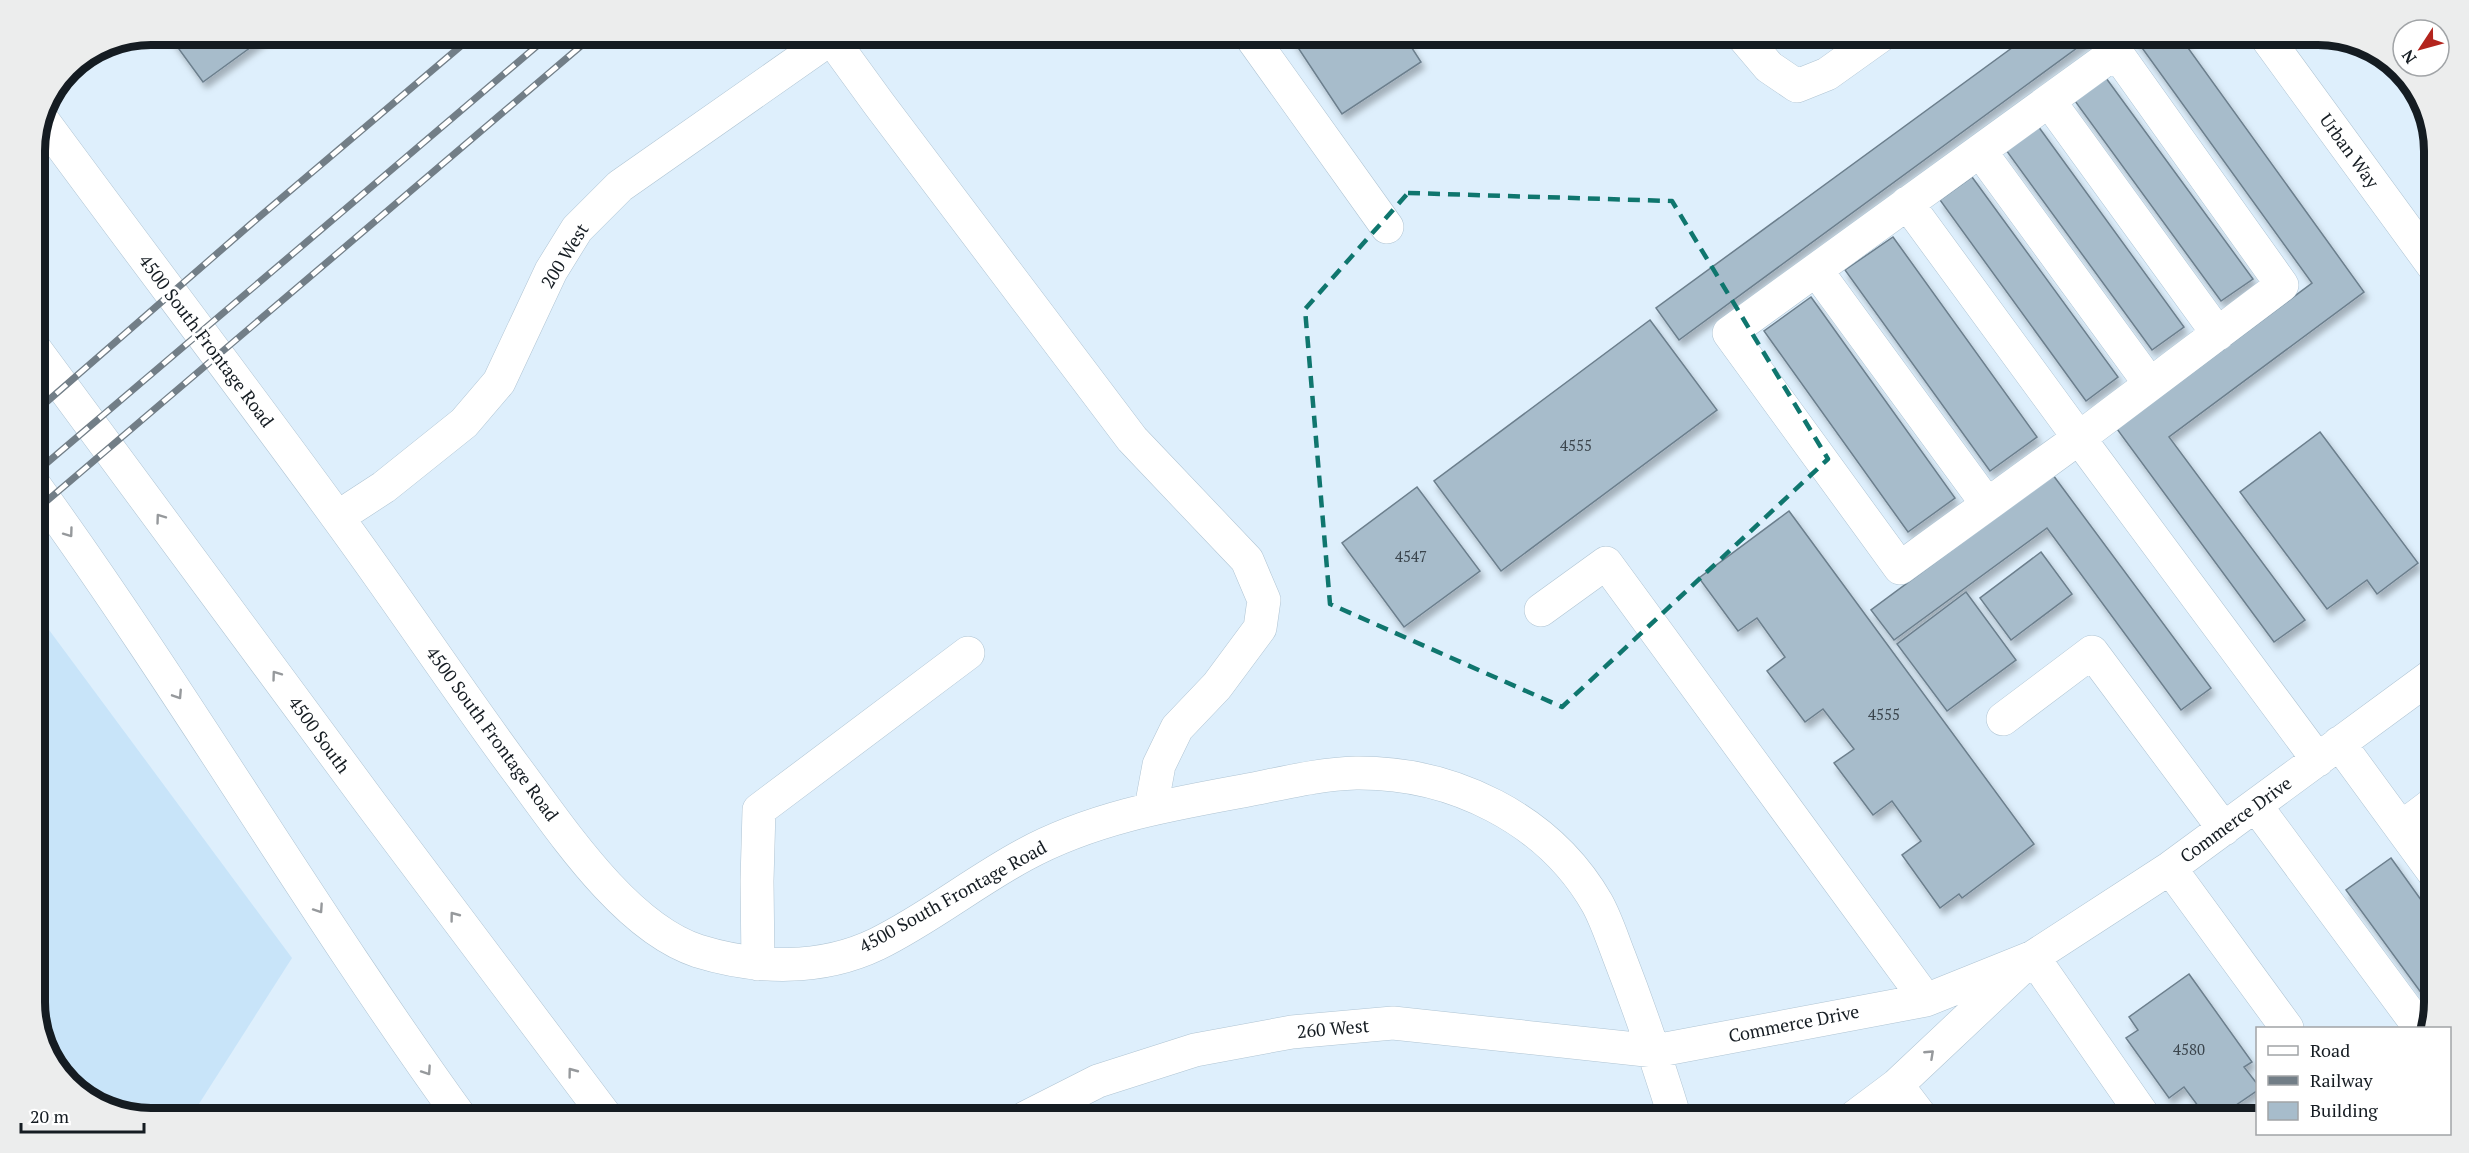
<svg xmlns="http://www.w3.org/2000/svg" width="2469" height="1153" font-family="'PT Serif',serif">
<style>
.built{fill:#c8e4f9}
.building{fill:#a7bccb;stroke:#6c7f8d;stroke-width:1.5;filter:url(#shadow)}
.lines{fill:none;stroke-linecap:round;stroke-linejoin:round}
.minor-casing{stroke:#afc4d3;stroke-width:34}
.major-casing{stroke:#afc4d3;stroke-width:34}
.minor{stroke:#fff;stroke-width:33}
.major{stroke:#fff;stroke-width:33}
.rail-casing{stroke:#727e87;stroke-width:7}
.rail{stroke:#fff;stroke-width:4.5;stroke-dasharray:14;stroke-linecap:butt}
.oneway{stroke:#96999c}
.marked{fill:none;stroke:#0f766e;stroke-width:4.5;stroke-dasharray:12 8;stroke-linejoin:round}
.labels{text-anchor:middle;stroke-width:6;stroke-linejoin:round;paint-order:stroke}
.number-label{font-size:15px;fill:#3a444c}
.street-label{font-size:18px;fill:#151c22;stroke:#fff}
.rim{fill:none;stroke:#151c22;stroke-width:8}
</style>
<defs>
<filter id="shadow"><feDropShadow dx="3.5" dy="6" stdDeviation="3" flood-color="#0004"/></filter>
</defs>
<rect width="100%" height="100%" fill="#deeffc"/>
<path class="built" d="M 35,611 L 292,958 L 190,1118 L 151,1118 L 106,1109 L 58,1073 L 35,1010 Z"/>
<path class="building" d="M 168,34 L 269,34 L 203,82 Z
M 1289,34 L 1403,34 L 1421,62 L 1342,114 Z
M 2031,34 L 2096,34 L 1679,340 L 1656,308 Z
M 2132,34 L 2178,34 L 2364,292 L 2169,437 L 2305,620 L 2274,642 L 2117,429 L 2312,283 Z
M 2106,78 L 2253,279 L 2221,301 L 2075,101 Z
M 2038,126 L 2184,327 L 2152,350 L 2006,150 Z
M 1972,177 L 2118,377 L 2086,401 L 1940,200 Z
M 1893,237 L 2037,437 L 1990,471 L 1845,270 Z
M 1811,297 L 1955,498 L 1908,532 L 1764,331 Z
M 1650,320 L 1717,410 L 1501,571 L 1434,481 Z
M 2320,432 L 2418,563 L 2377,594 L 2367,580 L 2327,609 L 2240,492 Z
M 2053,475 L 2211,688 L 2181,710 L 2047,528 L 1894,640 L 1871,610 Z
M 1417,487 L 1480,571 L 1404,627 L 1342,543 Z
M 1789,511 L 2034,844 L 1962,898 L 1959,894 L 1940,908 L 1902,855 L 1921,841 L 1892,801 L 1873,815 L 1834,763 L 1854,749 L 1823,709 L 1805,722 L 1767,671 L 1785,657 L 1757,618 L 1738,631 L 1699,578 Z
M 2041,552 L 2072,594 L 2011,640 L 1980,598 Z
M 1966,592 L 2016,660 L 1947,711 L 1897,644 Z
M 2391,858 L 2434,918 L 2433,1009 L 2346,890 Z
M 2189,974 L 2252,1062 L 2244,1067 L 2258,1085 L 2258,1090 L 2217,1118 L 2207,1118 L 2184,1087 L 2169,1098 L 2126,1038 L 2138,1030 L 2129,1017 Z"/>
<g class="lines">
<defs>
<path id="minor" d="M 1249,34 L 1387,227
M 1741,34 L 1769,67 L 1797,86 L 1827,74 L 1883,34
M 2264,34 L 2434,267
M 831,38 L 879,104 L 1132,439 L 1247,560 L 1264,600 L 1260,628 L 1217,686 L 1177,728 L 1159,765 L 1151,808
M 2049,101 L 2218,334
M 41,118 C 138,250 238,381 335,514 C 396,597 453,683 514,766 C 559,826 624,927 698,951 C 756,969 821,971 877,944 C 928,919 974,882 1024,855 C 1092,818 1167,805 1243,791 C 1280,784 1318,774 1356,773 C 1452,772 1548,818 1597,903 C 1606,919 1612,938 1619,956 C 1640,1010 1658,1063 1675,1118
M 1980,151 L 2150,384
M 1907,203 L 2079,438 L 1900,568 L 1729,333 L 2116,52 L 2282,285 L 2079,438 L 2318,760
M 1816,270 L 1987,504
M 338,517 L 384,487 L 464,423 L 499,382 L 551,271 L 577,229 L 620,186 L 837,34
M 1541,610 L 1606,563 L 1926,1000
M 2003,719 L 2092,652 L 2224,829
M 2339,743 L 2434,873
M 2256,806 L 2420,1028
M 2401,828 L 2434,803
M 2170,868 L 2287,1028
M 758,964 L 757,881 L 759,810 L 968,653
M 1897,1085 L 1922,1118
M 1025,1118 L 1098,1081 L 1195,1050 L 1292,1032 L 1393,1023 L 1655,1051 L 1926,1000 L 2033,957 L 2170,868 L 2434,674
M 1853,1118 L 1897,1085 L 2033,957 L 2145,1118"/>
<path id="major" d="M 35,349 L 371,804 L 607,1118
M 35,486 C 184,692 312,912 461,1118"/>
</defs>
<use href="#minor" class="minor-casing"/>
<use href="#major" class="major-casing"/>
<use href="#minor" class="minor"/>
<use href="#major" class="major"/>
<defs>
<path id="rail" d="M 35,412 L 251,224 L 475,34
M 35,473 L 551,34
M 35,511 L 595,34"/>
</defs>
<use href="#rail" class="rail-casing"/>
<use href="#rail" class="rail"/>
</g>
<defs><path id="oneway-chevron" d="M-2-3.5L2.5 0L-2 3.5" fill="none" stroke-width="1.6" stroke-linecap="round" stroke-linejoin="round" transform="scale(1.5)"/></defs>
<g class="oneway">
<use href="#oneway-chevron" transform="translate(160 518) rotate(-126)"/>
<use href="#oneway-chevron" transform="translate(69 533) rotate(54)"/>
<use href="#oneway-chevron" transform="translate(276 675) rotate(-126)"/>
<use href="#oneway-chevron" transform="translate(178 695) rotate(57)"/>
<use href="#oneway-chevron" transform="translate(319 909) rotate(56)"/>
<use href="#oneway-chevron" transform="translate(454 916) rotate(-127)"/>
<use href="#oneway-chevron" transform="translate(1930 1054) rotate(-43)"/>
<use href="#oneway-chevron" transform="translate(427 1071) rotate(56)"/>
<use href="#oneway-chevron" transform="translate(572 1072) rotate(-127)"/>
</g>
<path class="marked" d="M 1408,193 L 1672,201 L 1828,459 L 1562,707 L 1330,604 L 1305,309 Z"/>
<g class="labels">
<g class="number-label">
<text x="1576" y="451">4555</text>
<text x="1411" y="562">4547</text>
<text x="1884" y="720">4555</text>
<text x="2189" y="1055">4580</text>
</g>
<g class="street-label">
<text transform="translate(2349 151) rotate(54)" y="6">Urban Way</text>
<text transform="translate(565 256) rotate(-58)" y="6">200 West</text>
<text transform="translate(206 341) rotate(53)" y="6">4500 South Frontage Road</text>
<text transform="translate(492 734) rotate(54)" y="6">4500 South Frontage Road</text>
<text transform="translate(319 735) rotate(54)" y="6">4500 South</text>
<text transform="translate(2236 820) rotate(-36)" y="6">Commerce Drive</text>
<text transform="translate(953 897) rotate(-29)" y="6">4500 South Frontage Road</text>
<text transform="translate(1794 1024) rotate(-11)" y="6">Commerce Drive</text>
<text transform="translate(1333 1029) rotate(-5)" y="6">260 West</text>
</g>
</g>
<path d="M0 0H2469V1153H0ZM151 45H2318A106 106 0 0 1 2424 151V1002A106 106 0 0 1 2318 1108H151A106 106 0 0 1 45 1002V151A106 106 0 0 1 151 45Z" fill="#eceded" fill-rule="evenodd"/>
<path class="rim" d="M151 45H2318A106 106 0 0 1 2424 151V1002A106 106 0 0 1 2318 1108H151A106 106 0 0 1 45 1002V151A106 106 0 0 1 151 45Z"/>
<rect x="2256" y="1027" width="195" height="108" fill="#ffffff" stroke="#a1a4a7" stroke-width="1.5"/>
<rect x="2268" y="1046" width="30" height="9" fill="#ffffff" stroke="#a1a4a7" stroke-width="1.5"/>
<text x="2310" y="1057" font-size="18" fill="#151c22">Road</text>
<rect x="2268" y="1076" width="30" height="9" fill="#727e87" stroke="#a1a4a7" stroke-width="1.5"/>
<text x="2310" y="1087" font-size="18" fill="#151c22">Railway</text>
<rect x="2268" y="1102" width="30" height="18" fill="#a7bccb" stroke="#a1a4a7" stroke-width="1.5"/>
<text x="2310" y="1117" font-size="18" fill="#151c22">Building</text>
<g transform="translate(2421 48) rotate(234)"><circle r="28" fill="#ffffff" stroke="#a1a4a7" stroke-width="1.5"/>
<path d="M0-4.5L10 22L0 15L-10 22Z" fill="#b3241d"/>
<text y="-9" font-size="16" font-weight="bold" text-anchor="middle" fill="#151c22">N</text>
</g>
<path d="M21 1123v9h123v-9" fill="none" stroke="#151c22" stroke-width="3"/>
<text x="30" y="1123" font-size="18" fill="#151c22" stroke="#ffffff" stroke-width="4.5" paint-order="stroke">20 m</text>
</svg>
